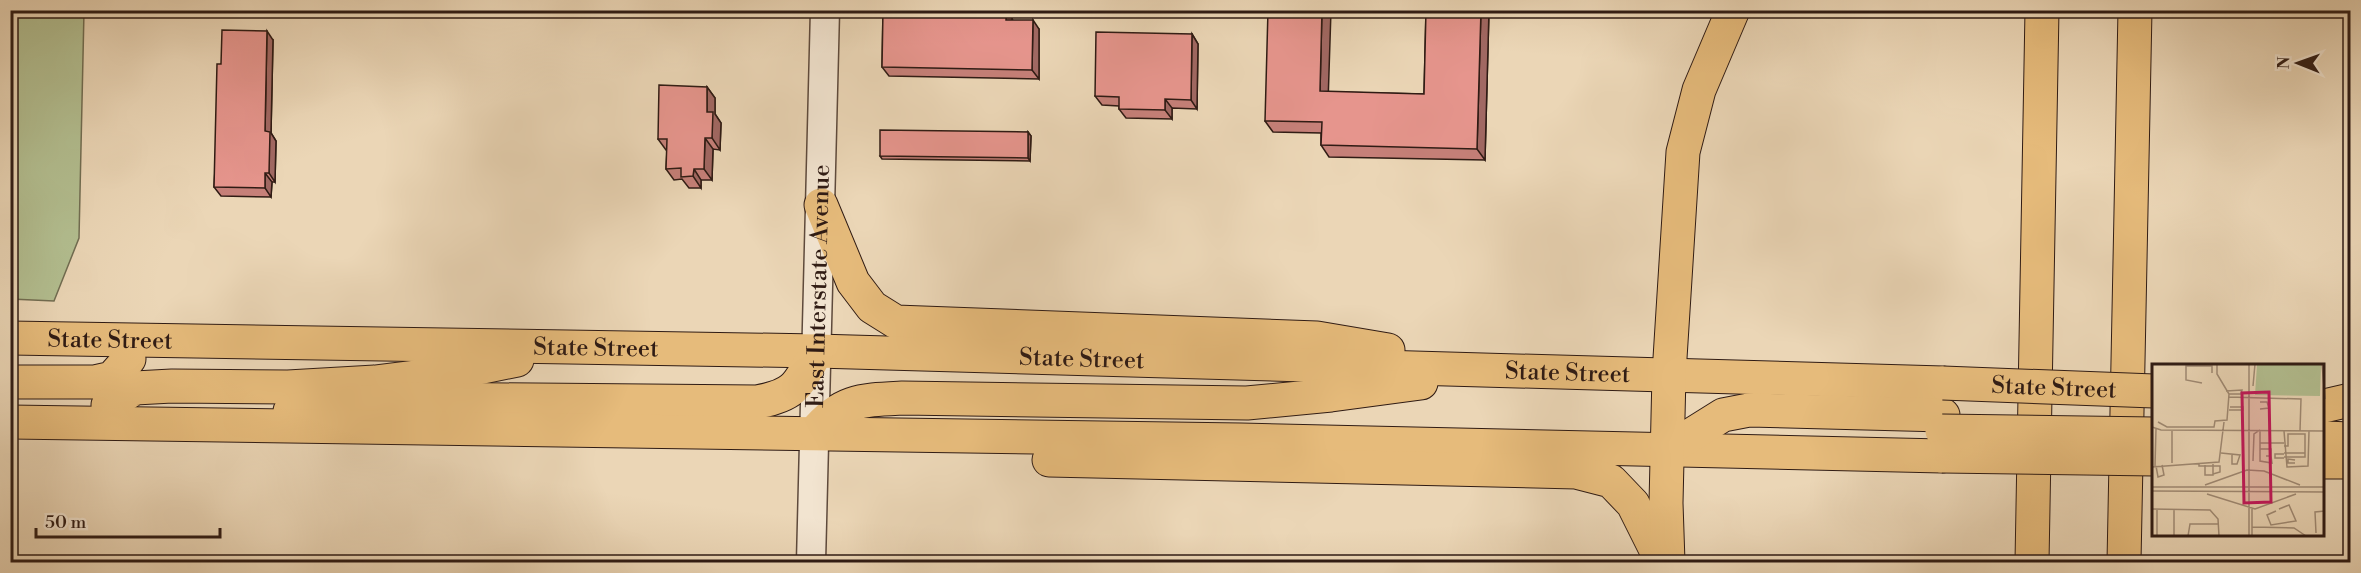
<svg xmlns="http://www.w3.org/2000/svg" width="2361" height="573" font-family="'Libre Bodoni',serif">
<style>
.green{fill:#b3bf91;stroke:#716d52;stroke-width:1.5}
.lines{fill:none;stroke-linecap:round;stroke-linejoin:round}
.tertiary-casing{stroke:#5e4a3c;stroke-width:31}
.trunk-casing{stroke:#2f1b14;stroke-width:35}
.motorway-casing{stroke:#2f1b14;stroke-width:35}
.tertiary{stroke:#f2e4d0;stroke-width:28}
.trunk{stroke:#e6bb7b;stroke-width:33}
.motorway{stroke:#e6bb7b;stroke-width:33}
.trunk-bridge-casing{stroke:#2f1b14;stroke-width:35;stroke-linecap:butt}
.trunk-bridge{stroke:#e6bb7b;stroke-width:33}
.wall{fill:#c68079;stroke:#2f1b14;stroke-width:1.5}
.shaded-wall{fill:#a16863;stroke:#2f1b14;stroke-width:1.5}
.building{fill:#e6958d;stroke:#2f1b14;stroke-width:1.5}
.labels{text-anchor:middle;stroke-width:4.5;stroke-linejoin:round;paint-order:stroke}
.street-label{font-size:24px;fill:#2f1b14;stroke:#f2e4d0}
.inset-road{fill:none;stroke:#a08b75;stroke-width:1.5}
.view{fill:#c2185b;fill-opacity:0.15;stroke:#c2185b;stroke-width:3}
.inset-edge{fill:none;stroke:#2f1b14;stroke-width:3}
</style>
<rect width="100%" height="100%" fill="#ebd6b6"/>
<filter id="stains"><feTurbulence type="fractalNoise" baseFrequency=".00333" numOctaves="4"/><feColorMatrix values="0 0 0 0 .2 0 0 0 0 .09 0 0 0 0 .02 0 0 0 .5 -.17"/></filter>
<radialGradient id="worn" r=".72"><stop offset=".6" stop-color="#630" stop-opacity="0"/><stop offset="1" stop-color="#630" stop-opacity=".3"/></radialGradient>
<path class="green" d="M 11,10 L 84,11 L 79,238 L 54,301 L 11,299 Z"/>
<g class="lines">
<defs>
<g id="tertiary">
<path id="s1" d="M 811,562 L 825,10"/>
</g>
<g id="trunk">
<path d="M 821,205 L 853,282 L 872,307 L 896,322 L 1317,338 L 1388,350"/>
<path id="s2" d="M 10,338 L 817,351 L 1943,383"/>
<path d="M 10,382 L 94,382 L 112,378 L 129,359"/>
<path d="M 108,405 L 135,388 L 172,386 L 288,387 L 375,382 L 463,371 L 517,360"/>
<path d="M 2324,406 L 2350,400"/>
<path d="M 290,411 L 314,406 L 407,399 L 757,402 C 796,395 798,385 817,351"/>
<path d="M 10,422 L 1241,440 L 1942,456"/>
<path d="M 814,433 C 841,400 861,400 902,398 L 1247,403 L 1331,395 L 1421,383"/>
<path d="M 2324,438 L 2350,439"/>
<path d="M 1667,450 L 1723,415 L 1749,410 L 1943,415"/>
<path d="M 1049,460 L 1576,472 L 1611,481 L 1633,504 L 1662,562"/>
<path d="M 2324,462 L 2350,462"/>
</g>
<path id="motorway" d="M 1668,562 L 1666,503 L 1669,374 L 1683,152 L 1699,90 L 1733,10
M 2032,562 L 2042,10
M 2124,562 L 2135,10"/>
</defs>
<use href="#tertiary" class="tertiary-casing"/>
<use href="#trunk" class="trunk-casing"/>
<use href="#motorway" class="motorway-casing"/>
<use href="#tertiary" class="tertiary"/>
<use href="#trunk" class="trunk"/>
<use href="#motorway" class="motorway"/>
<defs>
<g id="trunk-bridge">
<path id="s3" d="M 1943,383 L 2154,391"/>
<path d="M 1942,431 L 2154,434"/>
<path d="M 1942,456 L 2154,459"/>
</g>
</defs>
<use href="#trunk-bridge" class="trunk-bridge-casing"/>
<use href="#trunk-bridge" class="trunk-bridge"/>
</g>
<path class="wall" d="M 883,10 L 1012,10 L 1012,20 L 1039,29 L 1039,79 L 889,76 L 882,67 Z
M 1426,10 L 1489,10 L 1485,160 L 1329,157 L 1321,145 L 1321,133 L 1273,132 L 1265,121 L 1329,92 L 1424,94 Z
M 1192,34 L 1198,44 L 1197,109 L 1172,108 L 1172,119 L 1126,118 L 1119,109 L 1119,106 L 1102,105 L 1095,96 Z
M 273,40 L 271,133 L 276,141 L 275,182 L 272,182 L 271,197 L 221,196 L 214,187 L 221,64 Z
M 707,87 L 715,98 L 715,114 L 721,123 L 720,150 L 713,149 L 712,180 L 701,180 L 701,188 L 689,188 L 682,179 L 674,180 L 666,169 L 667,150 L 666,150 L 658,139 Z
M 1028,132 L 1031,136 L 1030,161 L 882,159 L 880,156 Z"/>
<path class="shaded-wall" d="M 1006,10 L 1012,10 L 1012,29 L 1006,20 Z
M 1322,10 L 1331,10 L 1328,103 L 1320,91 Z
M 1481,10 L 1489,10 L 1485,160 L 1477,149 Z
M 1033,20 L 1039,29 L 1039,79 L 1032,70 Z
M 267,31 L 273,40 L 271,133 L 276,141 L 275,182 L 269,173 L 265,131 Z
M 1192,34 L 1198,44 L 1197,109 L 1191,100 Z
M 707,87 L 715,98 L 715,114 L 721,123 L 720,150 L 712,138 L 707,112 Z
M 1165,99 L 1172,108 L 1172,119 L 1165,110 Z
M 1028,132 L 1031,136 L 1030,161 L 1028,158 Z
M 705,138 L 713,149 L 712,180 L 704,169 Z
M 694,169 L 701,180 L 701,188 L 693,176 Z
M 265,173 L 272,182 L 271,197 L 265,188 Z"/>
<path class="building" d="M 883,10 L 1006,10 L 1006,20 L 1033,20 L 1032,70 L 882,67 Z
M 1268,10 L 1322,10 L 1320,91 L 1424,94 L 1426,10 L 1481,10 L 1477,149 L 1321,145 L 1322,122 L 1265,121 Z
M 222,30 L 267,31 L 265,131 L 270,132 L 269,173 L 265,173 L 265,188 L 214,187 L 217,64 L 221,64 Z
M 1096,32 L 1192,34 L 1191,100 L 1165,99 L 1165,110 L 1119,109 L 1119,97 L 1095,96 Z
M 659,85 L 707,87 L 707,112 L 713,112 L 712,138 L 705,138 L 704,169 L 694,169 L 693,176 L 681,177 L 681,168 L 666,169 L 667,139 L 658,139 Z
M 880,130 L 1028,132 L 1028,158 L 880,156 Z"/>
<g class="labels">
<g class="street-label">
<text dy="8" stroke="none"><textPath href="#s1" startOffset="276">East Interstate Avenue</textPath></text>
<text dy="8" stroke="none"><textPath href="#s2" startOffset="100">State Street</textPath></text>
<text dy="8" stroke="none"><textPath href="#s2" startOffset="586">State Street</textPath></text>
<text dy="8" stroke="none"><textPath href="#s2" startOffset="1072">State Street</textPath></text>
<text dy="8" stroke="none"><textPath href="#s2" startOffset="1558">State Street</textPath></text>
<text dy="8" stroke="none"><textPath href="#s3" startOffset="111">State Street</textPath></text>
</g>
</g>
<g transform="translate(2152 364)">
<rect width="172" height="172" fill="#ebd6b6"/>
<path d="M 105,0 L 169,1 L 168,32 L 103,31 Z" fill="#b3bf91"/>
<path class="inset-road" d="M 170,0 L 173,35M 50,19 L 34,16 L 34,2 L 60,2 L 60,9M 101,22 L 103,0M 74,27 L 90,26 L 89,30 L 77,30M 77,33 L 149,35 L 148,67M 108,38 L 115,38 L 117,44 L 108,45M 77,46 L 91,46 L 91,43 L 78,43M 6,58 L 15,63 L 62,63 L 63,57 L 75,56 L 77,30 L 65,10 L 65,0M 0,63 L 9,66 L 173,67M 108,66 L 108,97 L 120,99 L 119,92M 132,67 L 135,103 L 156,102 L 157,67M 108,79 L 132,79M 132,82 L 136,82 L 136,70 L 153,70 L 153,89M 108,85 L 119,85 L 119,92 L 114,92M 69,89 L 88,91 L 85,100 L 80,100 L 80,91M 132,93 L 153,93 L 153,89 L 132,89M 132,94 L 123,94 L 123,90 L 132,90M 101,97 L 102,70 L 108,66M 20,99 L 20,66M 47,99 L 47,102 L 68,102 L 68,108 L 61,110M 143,99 L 136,99 L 136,95 L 143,96M 53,101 L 53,111 L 61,111 L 61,100M 3,102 L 4,65M 4,102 L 6,113 L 12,111 L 10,101M 0,103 L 67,98 L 72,58M 53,121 L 95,106 L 112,107 L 148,121M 0,123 L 173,123M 0,127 L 173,128M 55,130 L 103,145 L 144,130M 0,145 L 58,146 L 66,155 L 67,172M 97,145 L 97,0M 124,147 L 115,151 L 119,161 L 144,157 L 137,141 L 127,145M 100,163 L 142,164 L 154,172M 164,169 L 163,148 L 173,147M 5,172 L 5,145M 22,172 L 22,145M 36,172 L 38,160 L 67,160M 97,172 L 97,145M 100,172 L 100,145"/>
<path class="view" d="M 117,28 L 119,138 L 92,139 L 90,29 Z"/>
<rect width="172" height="172" class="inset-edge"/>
</g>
<rect width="2361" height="573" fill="none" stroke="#ebd6b6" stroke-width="36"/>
<rect x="12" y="12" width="2337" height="549" fill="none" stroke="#2f1b14" stroke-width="3"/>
<rect x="18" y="18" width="2325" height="537" fill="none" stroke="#2f1b14" stroke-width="1.5"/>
<g transform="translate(2298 63) rotate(271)" stroke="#f2e4d0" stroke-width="4.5" paint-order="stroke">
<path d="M0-4.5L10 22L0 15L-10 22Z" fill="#2f1b14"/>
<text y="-9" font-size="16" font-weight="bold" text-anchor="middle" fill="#2f1b14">N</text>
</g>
<path d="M36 528v9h184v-9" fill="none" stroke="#2f1b14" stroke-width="3"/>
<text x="45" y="528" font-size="18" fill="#2f1b14" stroke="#f2e4d0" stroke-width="4.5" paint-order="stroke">50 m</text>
<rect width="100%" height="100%" filter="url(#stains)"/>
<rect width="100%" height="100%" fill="url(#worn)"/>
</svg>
